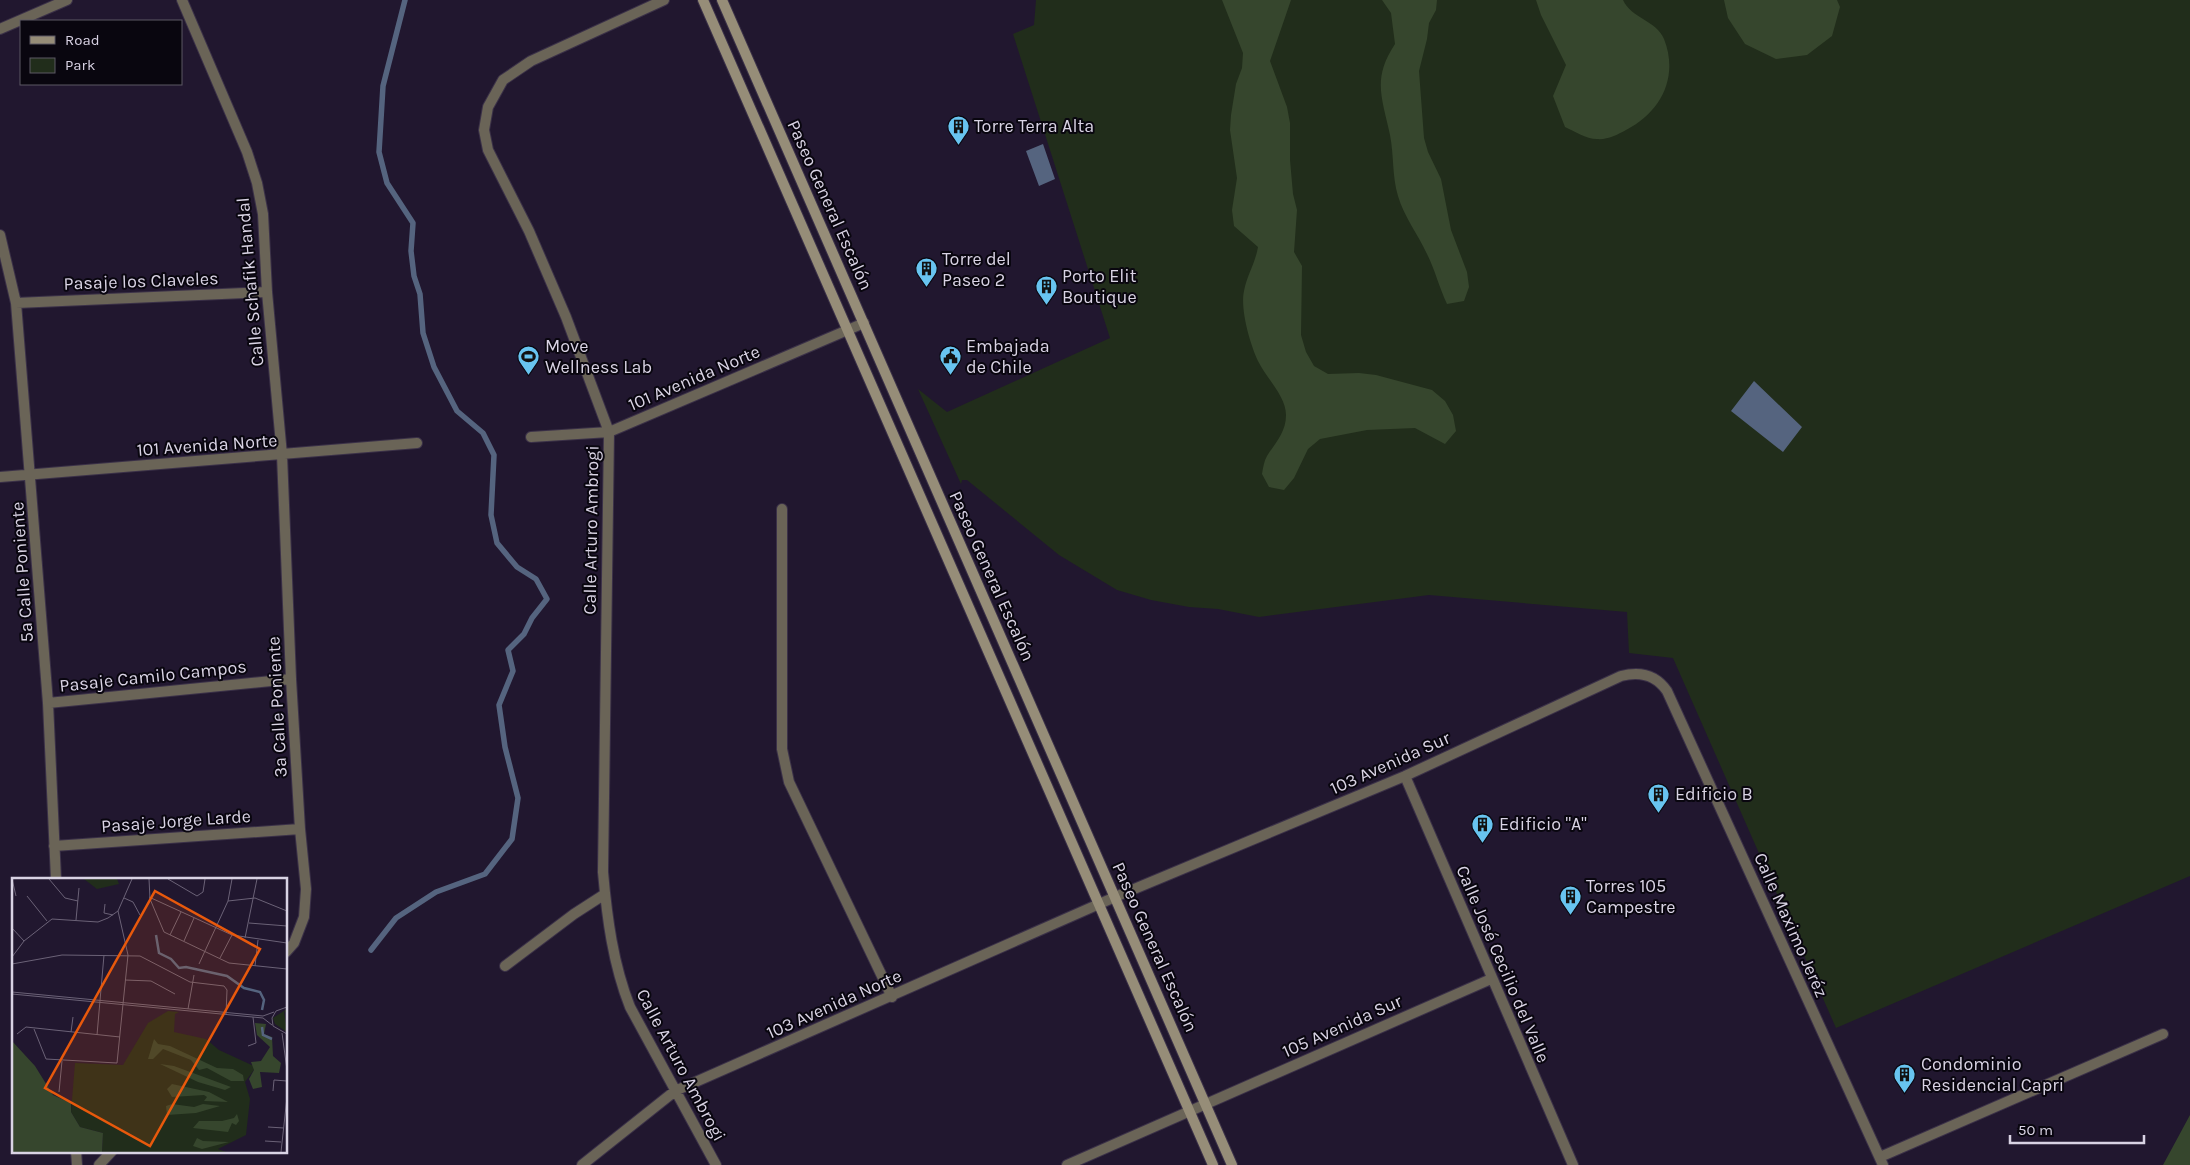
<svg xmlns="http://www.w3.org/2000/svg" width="2190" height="1165" font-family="Karla,sans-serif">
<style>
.green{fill:#212d1b}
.forest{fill:#36462d}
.water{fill:#55647f}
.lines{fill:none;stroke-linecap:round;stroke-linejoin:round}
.stream{stroke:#55647f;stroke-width:5.5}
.street-casing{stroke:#3b3148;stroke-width:12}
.secondary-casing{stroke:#3b3148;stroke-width:12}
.street{stroke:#6a6457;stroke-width:10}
.secondary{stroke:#968d78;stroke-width:10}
.labels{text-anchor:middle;stroke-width:4;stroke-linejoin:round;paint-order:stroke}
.poi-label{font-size:18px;fill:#d9d3e4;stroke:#09060f;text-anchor:start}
.street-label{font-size:18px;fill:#d9d3e4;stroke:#09060f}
.inset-river{fill:none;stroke:#55647f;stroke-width:2.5}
.inset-road{fill:none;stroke:#6b6277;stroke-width:1}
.view{fill:#e8590c;fill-opacity:0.15;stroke:#e8590c;stroke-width:2.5}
.inset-edge{fill:none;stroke:#d9d3e4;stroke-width:2.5}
</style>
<rect width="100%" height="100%" fill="#21172f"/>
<path class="green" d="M 1036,0 L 2190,0 L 2190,876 L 1836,1028 L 1673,658 L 1629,653 L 1627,612 L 1429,595 L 1259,617 L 1218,609 L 1189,607 L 1151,600 L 1117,590 L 1059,555 L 967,480 L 962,480 L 961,484 L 918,389 L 947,412 L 1110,338 L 1013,34 L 1034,25 Z"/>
<path class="forest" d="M 1222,0 L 1291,0 L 1270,61 L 1287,107 L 1290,123 L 1290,160 L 1293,194 L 1297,210 L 1294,252 L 1302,266 L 1301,335 L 1306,352 L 1314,366 L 1328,374 L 1359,373 L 1376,375 L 1432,390 L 1445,401 L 1453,415 L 1456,431 L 1445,444 L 1415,428 L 1367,430 L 1320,439 L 1308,449 L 1294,478 L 1284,490 L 1269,487 L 1262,474 C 1263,468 1264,461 1267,456 C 1276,442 1286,432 1286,415 C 1286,396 1266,378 1258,361 C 1250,344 1240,309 1244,291 C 1247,275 1255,264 1258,247 L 1234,226 L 1232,210 L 1237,178 L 1230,130 L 1231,115 L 1236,84 L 1242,68 L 1243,53 Z
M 1382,0 L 1437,0 L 1436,10 L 1429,23 L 1427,39 L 1419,71 L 1424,138 L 1428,152 L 1441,179 L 1451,230 L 1467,272 L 1469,287 L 1464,301 L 1447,304 C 1439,287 1435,270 1427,254 C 1418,234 1404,217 1398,196 C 1392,176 1394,155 1390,135 C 1382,97 1372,79 1395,44 L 1391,13 Z
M 1536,0 L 1623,0 C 1631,18 1657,21 1664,39 C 1679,77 1661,112 1626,130 C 1617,135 1607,140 1597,139 C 1586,139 1574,131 1565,127 L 1553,96 L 1566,65 L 1541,15 Z
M 1724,0 L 1837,0 L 1840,7 L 1832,36 L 1807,55 L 1776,59 L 1745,44 L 1728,18 Z
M 2190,1115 L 2190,1165 L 2163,1165 Z"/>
<path class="water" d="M 1043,144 L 1055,179 L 1039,186 L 1026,151 Z
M 1754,381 L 1802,427 L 1783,452 L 1731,411 Z"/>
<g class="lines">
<path class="stream" d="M 371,950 L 396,918 L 436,892 L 485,874 L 512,839 L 518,798 L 505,747 L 499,705 L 513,671 L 508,650 L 524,634 L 532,618 L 547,599 L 536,579 L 517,567 L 497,543 L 491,515 L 494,455 L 483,433 L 457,411 L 434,367 L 423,333 L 420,294 L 414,276 L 411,251 L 413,223 L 387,183 L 379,152 L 383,86 L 405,0"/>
<defs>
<path id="street" d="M 182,0 L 247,152 L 257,183 L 263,214 L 267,292 L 282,455 L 291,679 L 300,829 L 306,889 L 304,917 L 294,943 L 286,952
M 664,0 L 531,61 L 503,80 L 488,107 L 484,130 L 488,150 L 529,231 L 566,317 L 609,432 L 603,872 C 607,918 613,964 630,1007 L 716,1165
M 0,29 L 67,0
M 0,235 L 16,303 L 48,703 L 56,879
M 16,303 L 267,292
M 531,437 L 609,432 L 864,323
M 0,477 L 417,443
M 782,509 L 782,749 L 789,782 L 892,997
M 48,703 L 291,679
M 1405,776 L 1573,1165
M 54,846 L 300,829
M 505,966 L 574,914 L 605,894
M 76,1151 L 77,1165
M 1880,1157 L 2163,1034
M 99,1165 L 112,1151
M 582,1165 L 675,1091 L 1115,897 L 1405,776 L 1621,676 C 1640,671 1656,675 1667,691 L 1883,1165
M 1067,1165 L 1491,979"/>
<path id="secondary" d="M 703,0 L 1213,1165
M 722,0 L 1232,1165"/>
</defs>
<use href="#street" class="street-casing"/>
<use href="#secondary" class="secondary-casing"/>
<use href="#street" class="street"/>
<use href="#secondary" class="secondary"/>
</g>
<defs>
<symbol id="building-pin" viewBox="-11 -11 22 30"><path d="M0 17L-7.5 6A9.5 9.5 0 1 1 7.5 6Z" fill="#68c4f0" stroke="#09060f"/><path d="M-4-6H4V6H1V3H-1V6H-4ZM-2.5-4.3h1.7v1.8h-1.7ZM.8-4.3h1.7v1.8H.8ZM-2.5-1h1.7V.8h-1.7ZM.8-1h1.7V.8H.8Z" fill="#111"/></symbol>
<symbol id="stadium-pin" viewBox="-11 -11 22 30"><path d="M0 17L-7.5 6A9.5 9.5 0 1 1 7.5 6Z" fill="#68c4f0" stroke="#09060f"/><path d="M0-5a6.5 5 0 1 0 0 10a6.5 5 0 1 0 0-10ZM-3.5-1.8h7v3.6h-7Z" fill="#111"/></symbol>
<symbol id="civic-pin" viewBox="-11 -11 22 30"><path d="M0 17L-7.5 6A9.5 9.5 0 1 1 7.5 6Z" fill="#68c4f0" stroke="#09060f"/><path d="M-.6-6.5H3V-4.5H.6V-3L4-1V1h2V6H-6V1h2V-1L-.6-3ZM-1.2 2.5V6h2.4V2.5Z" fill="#111"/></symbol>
</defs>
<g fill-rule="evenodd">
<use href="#building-pin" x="946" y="114" width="25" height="34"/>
<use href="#building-pin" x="914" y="256" width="25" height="34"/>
<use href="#building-pin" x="1034" y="274" width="25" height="34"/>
<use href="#stadium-pin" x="516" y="344" width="25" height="34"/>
<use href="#civic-pin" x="938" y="344" width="25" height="34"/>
<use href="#building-pin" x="1646" y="782" width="25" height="34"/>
<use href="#building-pin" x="1470" y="812" width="25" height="34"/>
<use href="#building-pin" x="1558" y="884" width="25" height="34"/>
<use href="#building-pin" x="1892" y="1062" width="25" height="34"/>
</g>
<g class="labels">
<g class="poi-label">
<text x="974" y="132">Torre Terra Alta</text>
<text x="942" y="265">Torre del<tspan x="942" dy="21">Paseo 2</tspan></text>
<text x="1062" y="282">Porto Elit<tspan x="1062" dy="21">Boutique</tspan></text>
<text x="545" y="352">Move<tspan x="545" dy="21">Wellness Lab</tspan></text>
<text x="966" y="352">Embajada<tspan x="966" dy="21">de Chile</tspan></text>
<text x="1675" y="800">Edificio B</text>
<text x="1499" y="830">Edificio "A"</text>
<text x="1586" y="892">Torres 105<tspan x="1586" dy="21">Campestre</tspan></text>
<text x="1921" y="1070">Condominio<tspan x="1921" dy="21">Residencial Capri</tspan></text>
</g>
<g class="street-label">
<text transform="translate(830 205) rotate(66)" y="6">Paseo General Escalón</text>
<text transform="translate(141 281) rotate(-2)" y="6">Pasaje los Claveles</text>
<text transform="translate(250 282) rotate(-95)" y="6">Calle Schafik Handal</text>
<text transform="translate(694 378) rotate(-23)" y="6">101 Avenida Norte</text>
<text transform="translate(207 445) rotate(-4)" y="6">101 Avenida Norte</text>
<text transform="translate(591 530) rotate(-89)" y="6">Calle Arturo Ambrogi</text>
<text transform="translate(22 572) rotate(-94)" y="6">5a Calle Poniente</text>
<text transform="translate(992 576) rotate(66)" y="6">Paseo General Escalón</text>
<text transform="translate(153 676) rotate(-6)" y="6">Pasaje Camilo Campos</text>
<text transform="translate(277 707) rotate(-93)" y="6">3a Calle Poniente</text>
<text transform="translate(1390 763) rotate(-24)" y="6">103 Avenida Sur</text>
<text transform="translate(176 821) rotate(-4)" y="6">Pasaje Jorge Larde</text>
<text transform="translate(1791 925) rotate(66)" y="6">Calle Maximo Jeréz</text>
<text transform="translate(1155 947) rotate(66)" y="6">Paseo General Escalón</text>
<text transform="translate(1503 964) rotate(67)" y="6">Calle José Cecilio del Valle</text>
<text transform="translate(834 1004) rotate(-24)" y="6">103 Avenida Norte</text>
<text transform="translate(1342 1026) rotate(-24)" y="6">105 Avenida Sur</text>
<text transform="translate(681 1065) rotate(62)" y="6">Calle Arturo Ambrogi</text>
</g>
</g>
<g transform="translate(12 878)">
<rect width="275" height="275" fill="#21172f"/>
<path d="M 72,1 L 105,1 L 107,6 L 85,11 ZM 275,131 L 275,136 L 272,133 L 275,154 L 263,146 L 261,140 ZM 156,133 L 167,134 L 163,136 L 162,154 L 194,161 L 207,172 L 244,189 L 233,204 L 238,221 L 234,257 L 206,271 L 214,274 L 90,274 L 91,255 L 68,249 L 59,234 L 63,185 L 111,187 L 136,145 Z" fill="#212d1b"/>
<path d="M 243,145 L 254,146 L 252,156 L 260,159 L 261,178 L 269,185 L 267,195 L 248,194 L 250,209 L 241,211 L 237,201 L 242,192 L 239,184 L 249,183 L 258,169 L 245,157 ZM 142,161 L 146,166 L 158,168 L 205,190 L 221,191 L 231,197 L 232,203 L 219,203 L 195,190 L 187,192 L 179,182 L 151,171 L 141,181 L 136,181 ZM 0,163 L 23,188 L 41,217 L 59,225 L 59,234 L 68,249 L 91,255 L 90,274 L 0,274 ZM 148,186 L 162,188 L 219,209 L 213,212 L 186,204 ZM 160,206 L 197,214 L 216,224 L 192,223 L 195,219 L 192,217 L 160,219 L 155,211 ZM 160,226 L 182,229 L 191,226 L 208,228 L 184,235 L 155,237 L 154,228 ZM 225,236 L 227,243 L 224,247 L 220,245 L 216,254 L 181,250 L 187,243 L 210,243 L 222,240 ZM 185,260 L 191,263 L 217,264 L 190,271 L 181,268 Z" fill="#36462d"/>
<path class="inset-river" d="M 144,57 L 147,75 L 159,81 L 167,90 L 174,89 L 215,98 L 232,110 L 248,114 L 252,122 L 250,132M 250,149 L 251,157 L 260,161"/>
<path class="inset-road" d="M 0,1 L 4,18M 37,1 L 53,20 L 66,23M 137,1 L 138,21 L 152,54 L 217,85 L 275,91M 156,1 L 185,18 L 191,14 L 193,1M 15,18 L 35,43M 137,19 L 220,57 L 275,65M 112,20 L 121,24 L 128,37M 216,23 L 243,20 L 275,33M 93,26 L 92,35 L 101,37M 64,42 L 67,10M 237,45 L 275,48M 0,50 L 12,63M 158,57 L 169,34M 233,60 L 245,1M 172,63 L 182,40M 0,79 L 12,63 L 40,41 L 86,44 L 96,40 L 106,33 L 120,1M 208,80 L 220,57M 0,86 L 50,77 L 128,78 L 178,104 L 212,108 L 215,112 L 214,136M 187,86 L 216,23 L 220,1M 243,88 L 246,62M 113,102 L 139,103 L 163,116M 0,114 L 251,138 L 262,134M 0,116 L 251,140 L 260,147M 275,129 L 264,133 L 260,140 L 261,148 L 275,156M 176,131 L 182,97M 22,151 L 34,181 L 105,185 L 116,77 L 106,33M 59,154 L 61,139M 270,155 L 275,192M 5,156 L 14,149 L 108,159M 85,157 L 92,77M 236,168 L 244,165 L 241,139M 261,213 L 262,202 L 275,203M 47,214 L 50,183M 256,249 L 272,250M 253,263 L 269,264M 269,274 L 275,219"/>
<path class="view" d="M 143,13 L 248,71 L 138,268 L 33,210 Z"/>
<rect width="275" height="275" class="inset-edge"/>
</g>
<rect x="20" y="20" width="162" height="65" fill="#09060f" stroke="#5c5864"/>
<rect x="30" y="36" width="25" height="8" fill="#968d78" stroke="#5c5864"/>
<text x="65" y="45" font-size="15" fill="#d9d3e4">Road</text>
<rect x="30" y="58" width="25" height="15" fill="#212d1b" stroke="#5c5864"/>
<text x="65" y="70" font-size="15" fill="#d9d3e4">Park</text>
<path d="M2010 1135v8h134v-8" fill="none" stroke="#d9d3e4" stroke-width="2.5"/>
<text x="2018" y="1135" font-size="15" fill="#d9d3e4" stroke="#09060f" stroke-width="4" paint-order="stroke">50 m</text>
</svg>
